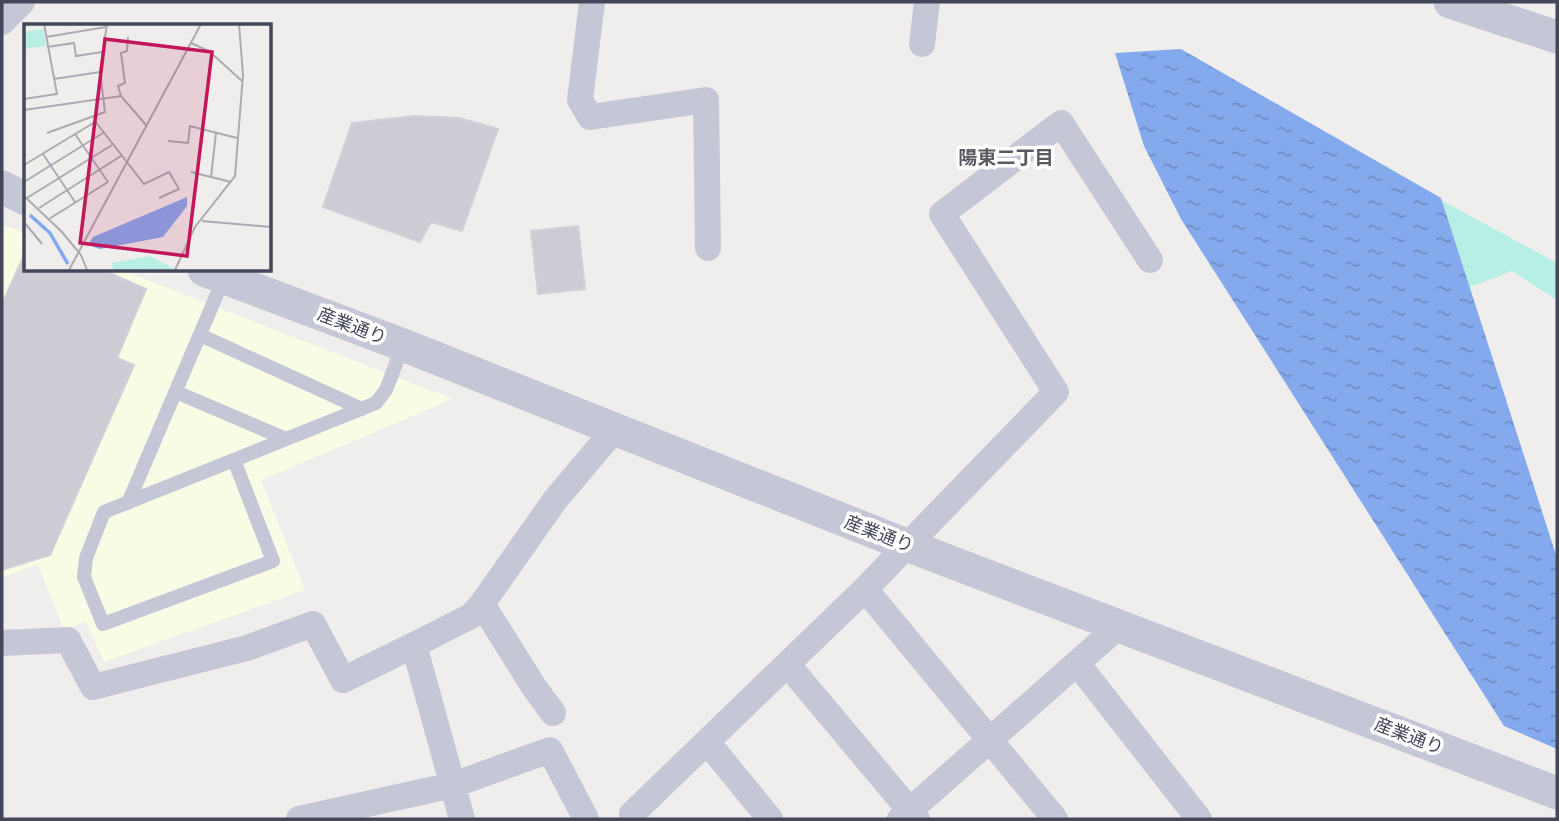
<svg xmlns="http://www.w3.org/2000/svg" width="1559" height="821" font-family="Lato,'Noto Sans JP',sans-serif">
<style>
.commercial{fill:#f8fce4}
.grass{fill:#b8efe5}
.water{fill:url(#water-ripples)}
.building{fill:#cdccd5;stroke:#d1d0d9;stroke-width:2}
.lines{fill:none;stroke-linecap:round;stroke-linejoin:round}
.service{stroke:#c5c7d7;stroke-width:14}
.minor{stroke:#c5c7d7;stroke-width:26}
.tertiary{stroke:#c5c7d7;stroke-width:33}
.labels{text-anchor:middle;stroke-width:7;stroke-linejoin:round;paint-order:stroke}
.street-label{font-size:18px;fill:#44475a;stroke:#fff}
.neighbourhood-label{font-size:19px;font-weight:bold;fill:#595962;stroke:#fff}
.inset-river{fill:none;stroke:#84aaed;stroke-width:3.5}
.inset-road{fill:none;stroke:#ababb2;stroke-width:2}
.view{fill:#c2185b;fill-opacity:0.15;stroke:#c2185b;stroke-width:3.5}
.inset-edge{fill:none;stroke:#44475a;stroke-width:3.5}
</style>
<defs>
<pattern id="water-ripples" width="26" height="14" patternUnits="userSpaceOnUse" patternTransform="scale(1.75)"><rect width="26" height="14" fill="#84aaed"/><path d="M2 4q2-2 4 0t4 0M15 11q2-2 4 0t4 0" fill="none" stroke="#6e8cc3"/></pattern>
</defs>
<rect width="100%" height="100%" fill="#efeeec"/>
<path class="commercial" d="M 2,225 L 26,233 L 26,270 L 121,270 L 453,399 L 261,480 L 305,590 L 104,662 L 86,621 L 64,630 L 38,565 L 2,577 Z"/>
<path class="grass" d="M 1439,199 L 1557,263 L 1557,300 L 1512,271 L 1470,287 Z"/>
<path class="water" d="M 1181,49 L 1441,198 L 1557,558 L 1557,749 L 1504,726 L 1181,219 L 1144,146 L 1115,53 Z"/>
<path class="building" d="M 415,116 L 459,118 L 498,129 L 462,231 L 431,222 L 420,242 L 323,207 L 352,123 Z
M 578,226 L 585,289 L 538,294 L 531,231 Z
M 26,251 L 26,270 L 103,270 L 146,289 L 117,358 L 134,365 L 50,555 L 2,570 L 2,304 Z"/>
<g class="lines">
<path class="service" d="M 200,335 L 362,409
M 176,392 L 286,439
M 234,460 L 273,561 L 103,624 L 84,577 L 86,558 L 104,512 L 376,403 L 386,390 L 403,345
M 128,503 L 224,278"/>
<path class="minor" d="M 592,2 L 580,100 L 590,117 L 706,100 L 708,248
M 2,22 L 22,2
M 922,44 L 927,2
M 865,589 L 1055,819
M 482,604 L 534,687 L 553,713
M 2,643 L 68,640 L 93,687 L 247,648 L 313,624 L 343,680 L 414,645
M 1077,663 L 1199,819
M 788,665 L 917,819
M 708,743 L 770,819
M 632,814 L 865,589 L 1056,392 L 942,214 L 1061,123 L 1150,260
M 299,819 L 453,785 L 550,750 L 586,819
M 462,819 L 414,645 L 471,616 L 482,604 L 555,500 L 615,429
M 900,819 L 1119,626"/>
<path class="tertiary" d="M 1450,2 L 1557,37
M 2,187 L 26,199
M 204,270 L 403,345 L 909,546 L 1557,793"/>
</g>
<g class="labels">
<g class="street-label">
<text transform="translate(352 326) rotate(21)" y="6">産業通り</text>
<text transform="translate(879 534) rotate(21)" y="6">産業通り</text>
<text transform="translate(1409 736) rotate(21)" y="6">産業通り</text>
</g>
<g class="neighbourhood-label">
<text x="1006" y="164">陽東二丁目</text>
</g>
</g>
<g transform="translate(24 24)">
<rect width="247" height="247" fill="#efeeec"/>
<path d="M 19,5 L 22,22 L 0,25 L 0,8 Z" fill="#b8efe5"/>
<path d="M 126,232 L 151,245 L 89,246 L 88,239 Z" fill="#b8efe5"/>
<path d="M 163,173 L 163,182 L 139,213 L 76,225 L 64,221 L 69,213 Z" fill="#84aaed"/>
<path class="inset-river" d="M 6,191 L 26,209 L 44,240"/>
<path class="inset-road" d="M 22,13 L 82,3M 167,19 L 185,27 L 218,57M 23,23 L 50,19 L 52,32 L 78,28M 30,55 L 76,48M 97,72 L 94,62 L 101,59 L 97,29 L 103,27 L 104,13M 0,75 L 33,70 L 20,0M 0,86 L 97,72 L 122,101M 71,97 L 120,160 L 145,148 L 155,165 L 135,174M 23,109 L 81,88 L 76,48 L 83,0M 51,110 L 84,158M 144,117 L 164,119 L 166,102 L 213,114M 19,130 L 51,178M 0,141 L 71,98M 167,148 L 207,158M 187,153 L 192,109M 0,158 L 79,109M 0,172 L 38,208 L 57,231 L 63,246M 3,174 L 88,121M 15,184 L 97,132M 25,195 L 84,158M 178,197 L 247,203M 0,198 L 18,220M 45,246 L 177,0M 151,246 L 171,203 L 211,152 L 219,51 L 215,0"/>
<path class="view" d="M 81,15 L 188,28 L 163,232 L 56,219 Z"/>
<rect width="247" height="247" class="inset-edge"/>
</g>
<rect width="1559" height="821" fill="none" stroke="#44475a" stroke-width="7"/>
</svg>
